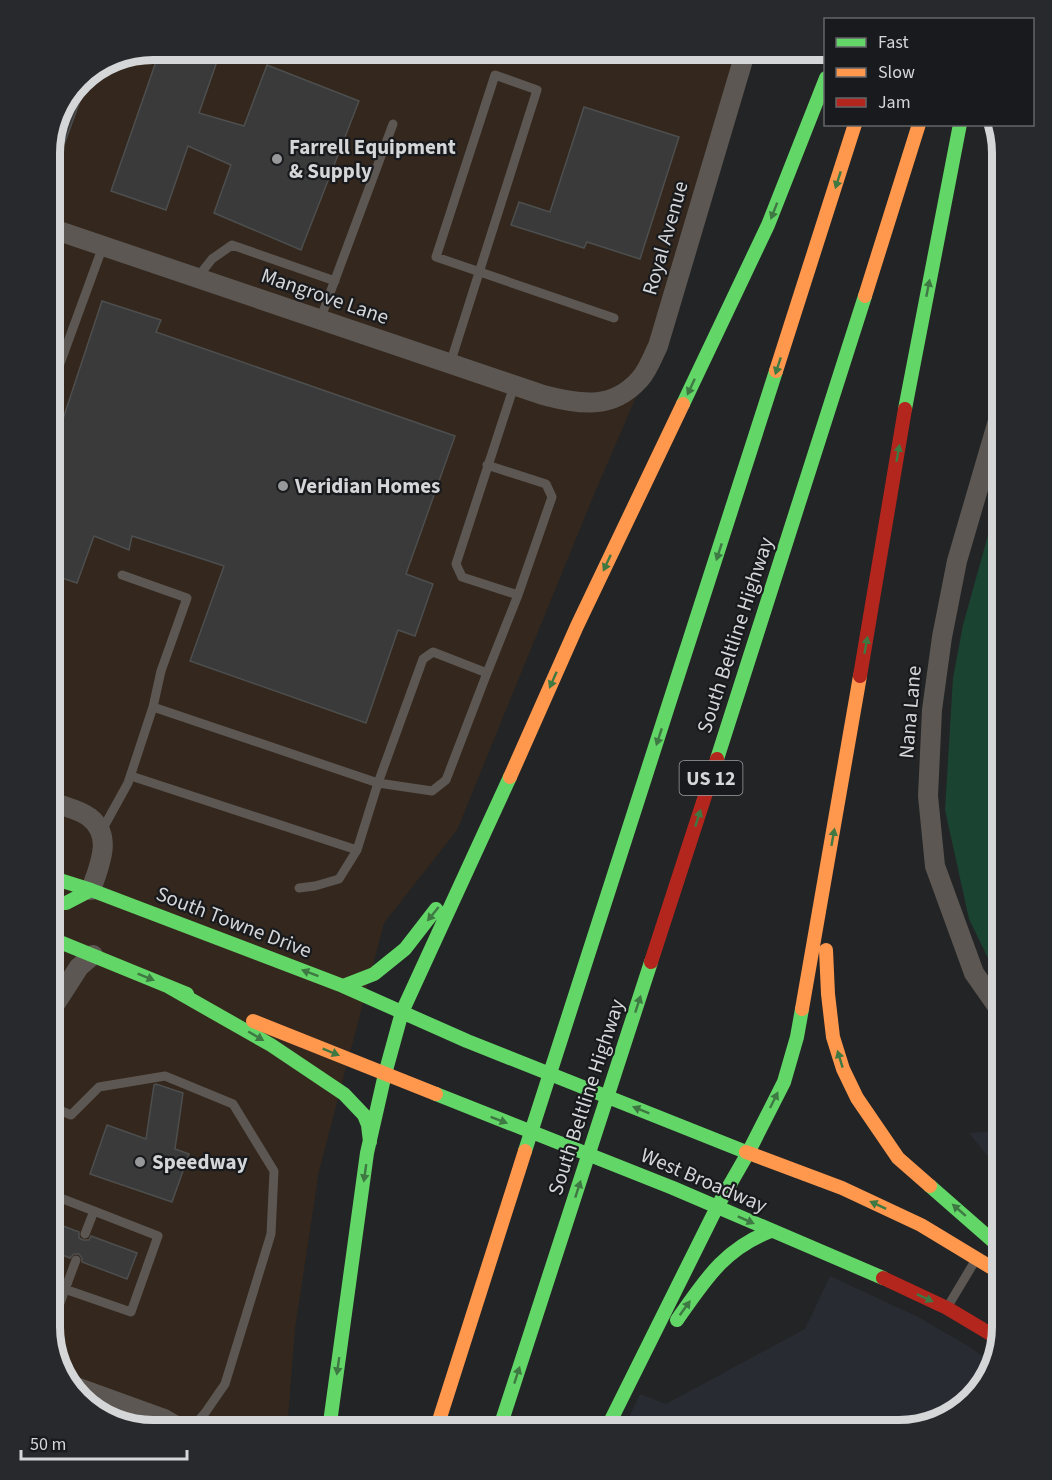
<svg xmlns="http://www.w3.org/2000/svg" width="1052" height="1480" font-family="'Source Sans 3',sans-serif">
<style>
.built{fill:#282c32}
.industrial{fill:#34271d}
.green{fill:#1b4331}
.building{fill:#3a3a3b;stroke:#4d4e4e;stroke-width:1.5}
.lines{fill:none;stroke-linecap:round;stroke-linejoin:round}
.lane{stroke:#5c5752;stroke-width:9}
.street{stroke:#5c5752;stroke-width:20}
.fast{stroke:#63d668;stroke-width:14}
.slow{stroke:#ff974d;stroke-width:14}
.jam{stroke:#b3261e;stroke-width:14}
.oneway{fill:#3e7842}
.poi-dot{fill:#979899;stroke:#181a1d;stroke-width:2}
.labels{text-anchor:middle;stroke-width:4.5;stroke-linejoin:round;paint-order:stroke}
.shield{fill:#181a1d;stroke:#9c9ea0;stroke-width:1.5}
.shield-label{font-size:20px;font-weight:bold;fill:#d5d6d8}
.poi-label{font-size:21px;font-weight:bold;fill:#d5d6d8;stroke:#181a1d;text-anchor:start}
.street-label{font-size:21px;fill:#d5d6d8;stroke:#181a1d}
.rim{fill:none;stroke:#d5d6d8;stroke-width:8}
</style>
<rect width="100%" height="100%" fill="#232425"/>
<path class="built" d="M 1002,1131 L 1002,1174 L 969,1133 Z
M 830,1276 L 918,1317 L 968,1346 L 993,1363 L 989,1378 L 951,1416 L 899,1430 L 623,1430 L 640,1394 L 666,1404 L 805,1329 Z"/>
<path class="industrial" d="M 153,50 L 746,50 L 658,346 L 595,492 L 457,830 L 384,923 L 319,1171 L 295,1328 L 287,1430 L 147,1430 L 101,1416 L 64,1379 L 50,1327 L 50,146 L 60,108 L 85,75 Z"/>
<path class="green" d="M 1002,485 L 1002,987 L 969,919 L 945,810 L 953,678 L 963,625 Z"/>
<path class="building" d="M 160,50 L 221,50 L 199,113 L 244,126 L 267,65 L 359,101 L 301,250 L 214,213 L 231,165 L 188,146 L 166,210 L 111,191 Z
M 85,75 L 89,76 L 61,153 L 50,150 L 60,108 Z
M 584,107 L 679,137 L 640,259 L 587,242 L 584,248 L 511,225 L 519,202 L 550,212 Z
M 102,301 L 161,320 L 156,332 L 455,436 L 406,574 L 433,584 L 415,636 L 398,630 L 366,723 L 190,661 L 224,566 L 132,536 L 129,550 L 94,536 L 77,583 L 50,574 L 50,421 L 61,425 Z
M 156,1084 L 183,1093 L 175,1149 L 189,1154 L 172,1202 L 90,1174 L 107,1125 L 146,1139 L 154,1085 Z
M 50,1221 L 79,1232 L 79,1238 L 83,1240 L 89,1240 L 91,1236 L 137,1253 L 127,1279 L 82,1262 L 82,1258 L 79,1254 L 74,1254 L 70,1258 L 50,1250 Z"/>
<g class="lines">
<path class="lane" d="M 197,278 L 212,259 L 232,245 L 335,281
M 320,320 L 393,124
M 450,364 L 537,90 L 495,75 L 436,257 L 614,318
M 50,379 L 54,380 L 103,246
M 487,465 L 546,484 L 552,497 L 518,595
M 122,575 L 187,598 L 161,671 L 153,707
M 131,776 L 357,850
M 101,832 L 128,783 L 153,707 L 378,783 L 432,791 L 446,780 L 487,673
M 299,888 L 315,886 L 339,879 L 357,850 L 378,783 L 423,659 L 433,652 L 487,673 L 518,595 L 462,577 L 456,564 L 514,386
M 50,1106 L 71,1115 L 99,1087 L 165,1076 L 233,1104 L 274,1171 L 271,1234 L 225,1384 L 205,1413 L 190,1430
M 50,1194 L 94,1211 L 85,1234
M 50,1284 L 131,1312 L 158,1236 L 94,1211
M 948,1306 L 975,1261
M 50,1330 L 76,1260"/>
<path class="street" d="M 50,228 L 543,395 C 579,404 612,411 640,379 C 648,370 653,356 658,346 L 746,50
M 50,801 C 61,806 79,809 89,817 C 114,836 99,866 91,890
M 50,1012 L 79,967 L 93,955
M 1002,1013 L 974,973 L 935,866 L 928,796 L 932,710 L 942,637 L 957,561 L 1002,407
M 70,1385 L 164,1419 L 183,1430"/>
<path class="fast" d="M 683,404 L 768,225 L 826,78
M 905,409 L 960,124
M 717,759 L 865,296
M 50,877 L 91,890 L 343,986 L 467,1041 L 746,1152
M 50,903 L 66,903 L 91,890
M 50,938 L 187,994
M 343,986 L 374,974 L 405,949 L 436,909
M 169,987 L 271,1045 L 344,1094 L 364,1115 L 368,1125 L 370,1142
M 436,1094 L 673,1188 L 883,1278
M 525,1151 L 776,371
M 930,1186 L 1002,1249
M 677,1320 C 705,1280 724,1249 771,1231
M 329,1430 L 367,1153 L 385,1074 L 402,1012 L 510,777
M 499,1430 L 651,962
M 606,1430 L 717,1207 L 748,1153 L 784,1082 L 797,1037 L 802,1009"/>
<path class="slow" d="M 865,296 L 919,124
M 776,371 L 855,124
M 510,777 L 577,626 L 683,404
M 826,950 L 828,994 L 833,1037 L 843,1069 L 857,1098 L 898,1158 L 930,1186
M 802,1009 L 860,676
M 253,1021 L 436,1094
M 746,1152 L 842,1188 L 921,1225 L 1002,1274
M 436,1430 L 525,1151"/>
<path class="jam" d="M 860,676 L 905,409
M 651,962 L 717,759
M 883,1278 L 947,1308 L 999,1339"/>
</g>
<defs><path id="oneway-solid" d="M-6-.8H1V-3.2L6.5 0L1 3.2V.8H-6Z" transform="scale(1.5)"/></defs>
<g class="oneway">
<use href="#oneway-solid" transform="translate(838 180) rotate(108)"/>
<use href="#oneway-solid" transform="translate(774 211) rotate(111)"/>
<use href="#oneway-solid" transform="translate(928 288) rotate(-79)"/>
<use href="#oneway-solid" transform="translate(778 366) rotate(108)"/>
<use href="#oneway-solid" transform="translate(691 387) rotate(115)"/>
<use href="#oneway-solid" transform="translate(898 453) rotate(-80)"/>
<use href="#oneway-solid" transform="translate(719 552) rotate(108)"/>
<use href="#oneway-solid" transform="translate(607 563) rotate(115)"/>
<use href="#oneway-solid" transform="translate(866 645) rotate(-80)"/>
<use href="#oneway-solid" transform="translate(553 680) rotate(114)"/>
<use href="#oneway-solid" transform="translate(659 737) rotate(108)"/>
<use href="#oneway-solid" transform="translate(698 818) rotate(-72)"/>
<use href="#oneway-solid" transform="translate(833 837) rotate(-80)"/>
<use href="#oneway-solid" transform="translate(433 914) rotate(129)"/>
<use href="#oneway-solid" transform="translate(310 973) rotate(-159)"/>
<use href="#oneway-solid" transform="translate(146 977) rotate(22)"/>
<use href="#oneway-solid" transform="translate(638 1004) rotate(-72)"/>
<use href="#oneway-solid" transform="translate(256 1036) rotate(30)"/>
<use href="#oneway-solid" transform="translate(331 1052) rotate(22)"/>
<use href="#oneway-solid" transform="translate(840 1059) rotate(-107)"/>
<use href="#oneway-solid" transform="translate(774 1100) rotate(-64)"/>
<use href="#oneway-solid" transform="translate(641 1110) rotate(-158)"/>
<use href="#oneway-solid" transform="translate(499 1120) rotate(21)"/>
<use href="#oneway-solid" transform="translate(365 1173) rotate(98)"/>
<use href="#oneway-solid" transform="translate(578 1189) rotate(-72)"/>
<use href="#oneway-solid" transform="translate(878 1205) rotate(-155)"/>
<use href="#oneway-solid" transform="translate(959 1210) rotate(-139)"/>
<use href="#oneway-solid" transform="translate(746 1220) rotate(24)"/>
<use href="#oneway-solid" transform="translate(925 1298) rotate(25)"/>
<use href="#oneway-solid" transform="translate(685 1308) rotate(-54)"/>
<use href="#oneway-solid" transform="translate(338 1366) rotate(98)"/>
<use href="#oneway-solid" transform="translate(517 1375) rotate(-72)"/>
</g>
<g class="poi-dot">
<circle cx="277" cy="159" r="6"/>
<circle cx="283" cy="486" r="6"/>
<circle cx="140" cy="1162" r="6"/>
</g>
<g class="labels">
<rect class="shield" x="679.5" y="761" width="63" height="34" rx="4.5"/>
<g class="shield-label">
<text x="711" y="785">US 12</text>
</g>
<g class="poi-label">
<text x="289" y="154">Farrell Equipment<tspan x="289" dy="24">&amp; Supply</tspan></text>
<text x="295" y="493">Veridian Homes</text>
<text x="152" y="1169">Speedway</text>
</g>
<g class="street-label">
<text transform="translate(665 238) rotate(-74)" y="7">Royal Avenue</text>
<text transform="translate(325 296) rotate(19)" y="7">Mangrove Lane</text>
<text transform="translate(735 635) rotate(-72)" y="7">South Beltline Highway</text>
<text transform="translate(910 712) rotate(-85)" y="7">Nana Lane</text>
<text transform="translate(234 922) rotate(21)" y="7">South Towne Drive</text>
<text transform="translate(586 1097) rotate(-72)" y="7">South Beltline Highway</text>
<text transform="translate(704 1180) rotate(23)" y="7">West Broadway</text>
</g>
</g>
<path d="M0 0H1052V1480H0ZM153 60H899A93 93 0 0 1 992 153V1327A93 93 0 0 1 899 1420H153A93 93 0 0 1 60 1327V153A93 93 0 0 1 153 60Z" fill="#27292c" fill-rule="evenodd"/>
<path class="rim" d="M153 60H899A93 93 0 0 1 992 153V1327A93 93 0 0 1 899 1420H153A93 93 0 0 1 60 1327V153A93 93 0 0 1 153 60Z"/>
<rect x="824" y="18" width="210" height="108" fill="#181a1d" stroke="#646568" stroke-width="1.5"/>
<rect x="836" y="38" width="30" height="9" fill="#63d668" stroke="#646568" stroke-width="1.5"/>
<text x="878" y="48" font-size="18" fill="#d5d6d8">Fast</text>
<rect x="836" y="68" width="30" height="9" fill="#ff974d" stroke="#646568" stroke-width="1.5"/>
<text x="878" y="78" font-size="18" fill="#d5d6d8">Slow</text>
<rect x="836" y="98" width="30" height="9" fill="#b3261e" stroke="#646568" stroke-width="1.5"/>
<text x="878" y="108" font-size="18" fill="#d5d6d8">Jam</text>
<path d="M21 1450v9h166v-9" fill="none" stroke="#d5d6d8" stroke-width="3"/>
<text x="30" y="1450" font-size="18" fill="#d5d6d8" stroke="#181a1d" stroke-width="4.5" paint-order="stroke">50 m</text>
</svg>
